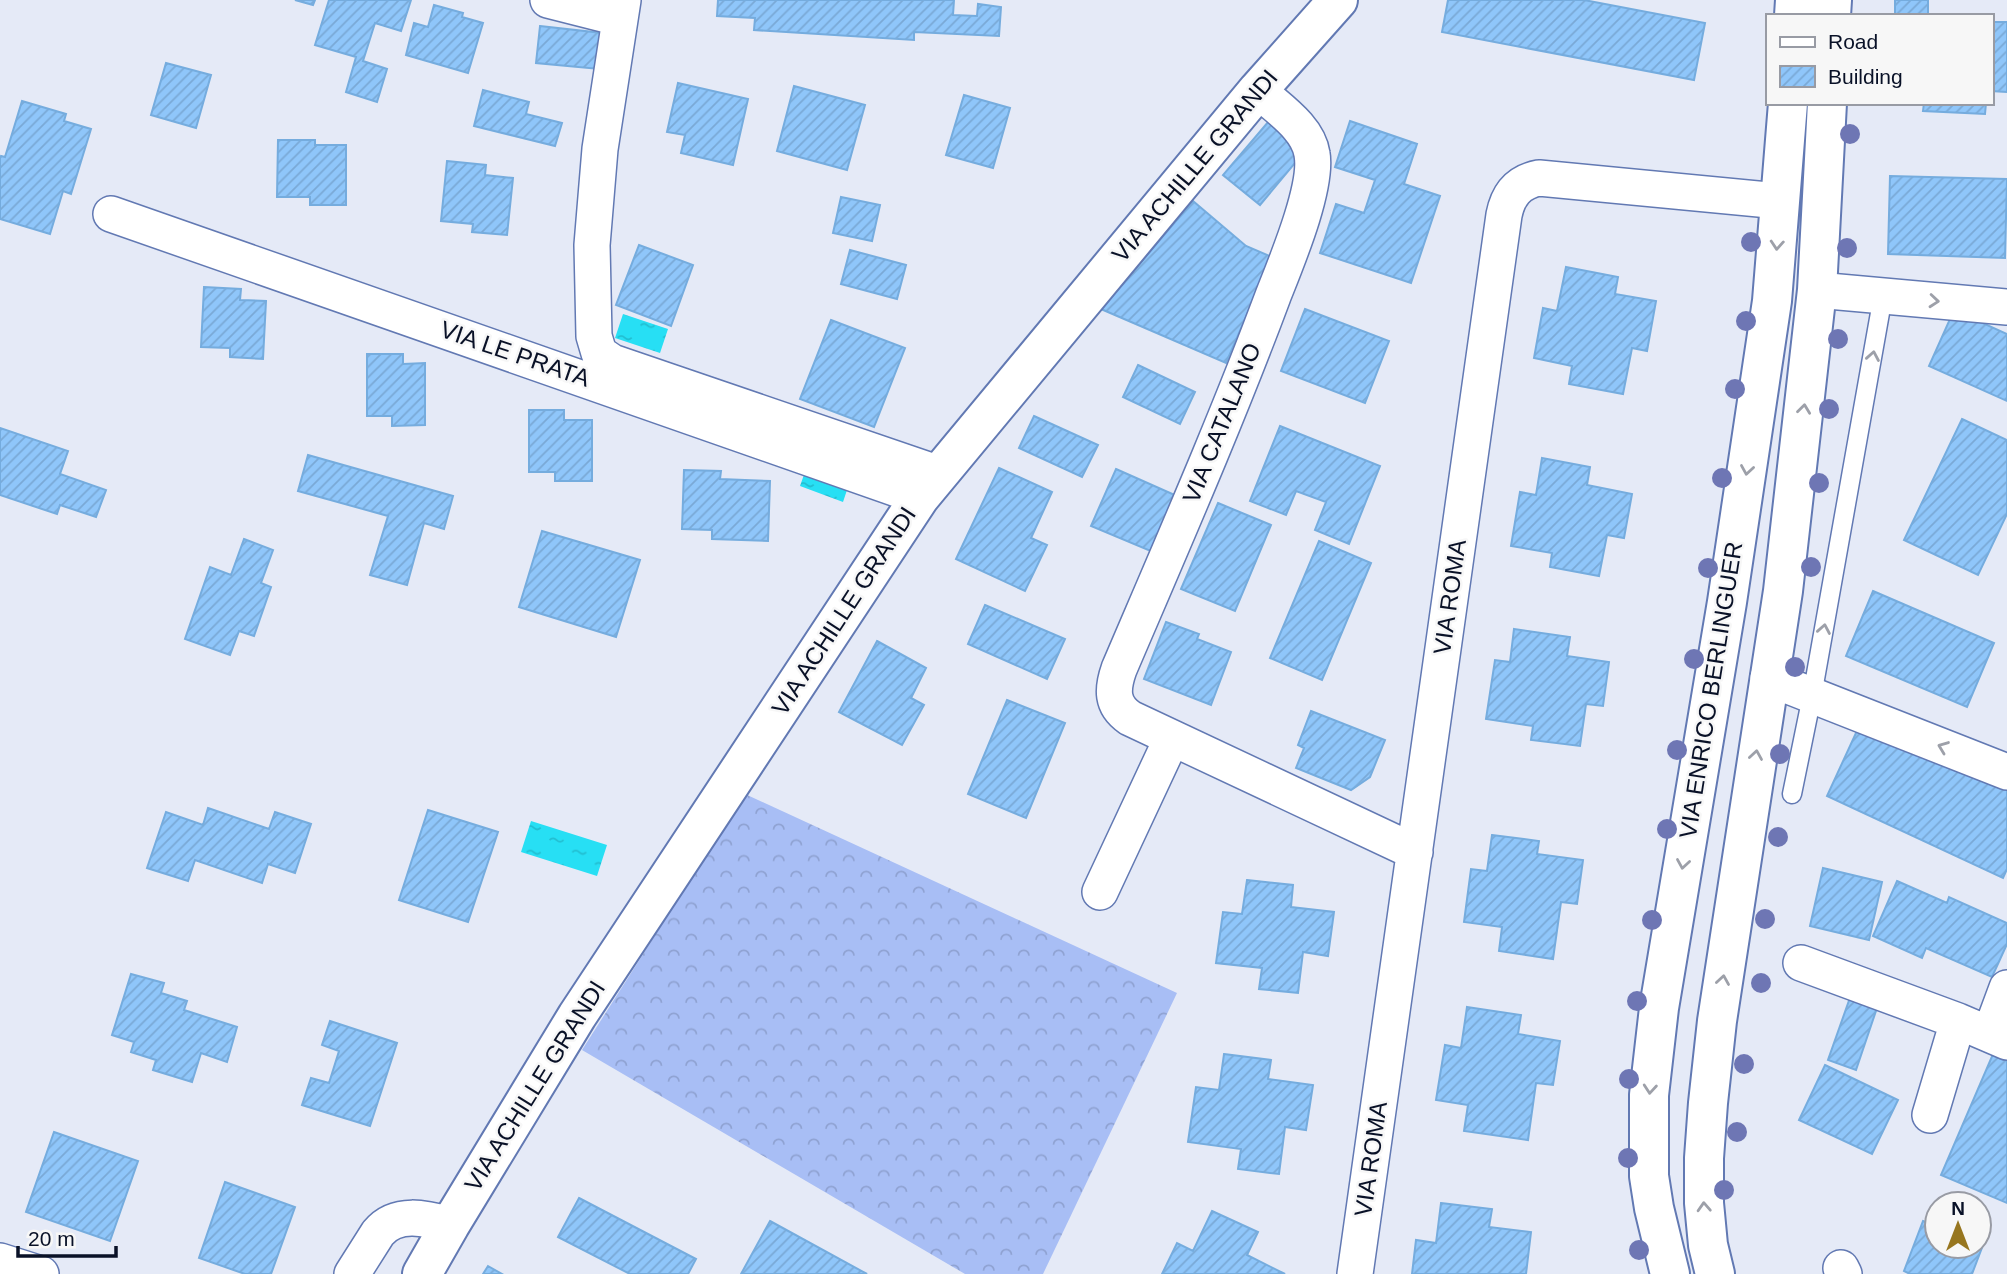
<svg xmlns="http://www.w3.org/2000/svg" width="2007" height="1274" font-family="Helvetica,sans-serif">
<style>
.forest{fill:url(#forest-crowns)}
.water{fill:url(#water-ripples)}
.building{fill:url(#building-hatch);stroke:#75acde;stroke-width:2}
.lines{fill:none;stroke-linecap:round;stroke-linejoin:round}
.lane-casing{stroke:#6279b3;stroke-width:21}
.street-casing{stroke:#6279b3;stroke-width:38}
.secondary-casing{stroke:#6279b3;stroke-width:42}
.lane{stroke:#fff;stroke-width:18}
.street{stroke:#fff;stroke-width:35}
.secondary{stroke:#fff;stroke-width:38}
.tree{fill:#6e76b4}
.oneway{stroke:#9da0a9}
.labels{text-anchor:middle;stroke-width:5;stroke-linejoin:round;paint-order:stroke}
.street-label{font-size:24px;fill:#091127;stroke:#f7f7f7}
</style>
<defs>
<pattern id="forest-crowns" width="20" height="18" patternUnits="userSpaceOnUse" patternTransform="scale(1.75)"><rect width="20" height="18" fill="#a8bef5"/><path d="M2 6a3 3 0 1 1 6 0M12 15a3 3 0 1 1 6 0" fill="none" stroke="#8fa2d2"/></pattern>
<pattern id="water-ripples" width="26" height="14" patternUnits="userSpaceOnUse" patternTransform="scale(1.75)"><rect width="26" height="14" fill="#27dff4"/><path d="M2 4q2-2 4 0t4 0M15 11q2-2 4 0t4 0" fill="none" stroke="#22bed1"/></pattern>
<pattern id="building-hatch" width="6" height="6" patternUnits="userSpaceOnUse" patternTransform="scale(1.75)"><rect width="6" height="6" fill="#8fc6fa"/><path d="M-1 1l2-2M0 6l6-6M5 7l2-2" fill="none" stroke="#7aa9d6"/></pattern>
</defs>
<rect width="100%" height="100%" fill="#e5eaf7"/>
<path class="forest" d="M 745,794 L 1177,993 L 1043,1274 L 965,1274 L 582,1050 Z"/>
<path class="water" d="M 623,314 L 668,329 L 660,353 L 615,338 Z
M 806,469 L 849,484 L 843,502 L 800,486 Z
M 531,821 L 607,845 L 597,876 L 521,852 Z"/>
<path class="building" d="M 295,0 L 315,0 L 313,5 Z
M 329,0 L 411,0 L 401,31 L 375,23 L 363,61 L 387,69 L 377,102 L 346,92 L 356,57 L 315,45 Z
M 718,0 L 954,0 L 953,15 L 977,16 L 978,4 L 1001,7 L 999,36 L 914,32 L 914,40 L 754,30 L 755,18 L 717,16 Z
M 1448,0 L 1584,0 L 1705,23 L 1694,80 L 1442,32 Z
M 1895,0 L 1928,0 L 1928,16 L 1895,16 Z
M 434,5 L 463,13 L 462,17 L 483,23 L 468,73 L 406,55 L 414,23 L 428,27 Z
M 1991,22 L 2007,22 L 2007,92 L 1991,91 Z
M 540,26 L 602,33 L 599,69 L 536,63 Z
M 166,63 L 211,75 L 196,128 L 151,115 Z
M 678,83 L 748,99 L 733,165 L 681,153 L 685,135 L 667,132 Z
M 794,86 L 865,105 L 847,170 L 777,151 Z
M 483,90 L 529,102 L 526,114 L 562,123 L 555,146 L 474,126 Z
M 964,95 L 1010,108 L 993,168 L 946,155 Z
M 22,101 L 66,114 L 64,121 L 91,129 L 71,194 L 63,191 L 50,234 L 0,219 L 0,158 L 1,156 L 5,157 Z
M 1924,103 L 1986,103 L 1985,114 L 1923,111 Z
M 1269,121 L 1305,151 L 1260,205 L 1223,175 Z
M 1350,121 L 1417,144 L 1404,184 L 1440,196 L 1411,283 L 1320,253 L 1336,204 L 1364,213 L 1375,180 L 1335,167 Z
M 278,140 L 315,140 L 315,145 L 346,145 L 346,205 L 310,205 L 310,197 L 277,197 Z
M 447,161 L 486,165 L 485,175 L 513,178 L 507,235 L 472,232 L 473,224 L 441,221 Z
M 1890,176 L 2007,179 L 2005,258 L 1888,254 Z
M 841,197 L 880,205 L 872,241 L 833,233 Z
M 1193,201 L 1246,246 L 1272,257 L 1226,363 L 1101,309 Z
M 639,245 L 693,265 L 671,326 L 616,305 Z
M 850,250 L 906,265 L 897,299 L 841,284 Z
M 1566,267 L 1618,277 L 1615,294 L 1656,301 L 1647,351 L 1632,348 L 1623,394 L 1569,384 L 1572,366 L 1534,358 L 1543,308 L 1557,311 Z
M 204,287 L 241,289 L 240,300 L 266,301 L 263,359 L 230,357 L 230,348 L 201,347 Z
M 1305,309 L 1389,341 L 1365,403 L 1281,371 Z
M 1954,310 L 2007,334 L 2007,401 L 1929,366 Z
M 831,320 L 905,348 L 874,427 L 800,399 Z
M 367,354 L 403,354 L 403,364 L 425,363 L 425,425 L 392,426 L 392,416 L 367,416 Z
M 1138,365 L 1195,392 L 1180,424 L 1123,397 Z
M 529,410 L 564,410 L 564,420 L 592,420 L 592,481 L 555,481 L 555,472 L 529,472 Z
M 1034,416 L 1098,445 L 1082,477 L 1019,448 Z
M 1962,419 L 2007,440 L 2007,514 L 1978,575 L 1904,540 Z
M 1280,426 L 1380,466 L 1349,544 L 1315,530 L 1326,502 L 1296,491 L 1286,515 L 1250,501 Z
M 0,428 L 68,451 L 60,474 L 106,490 L 96,517 L 60,505 L 57,514 L 0,495 Z
M 308,455 L 453,496 L 444,529 L 424,523 L 407,585 L 370,575 L 388,516 L 298,491 Z
M 1542,458 L 1590,467 L 1587,485 L 1632,494 L 1624,538 L 1607,535 L 1599,576 L 1550,567 L 1552,553 L 1511,546 L 1520,492 L 1536,495 Z
M 999,468 L 1052,492 L 1031,538 L 1047,545 L 1025,591 L 956,559 Z
M 1116,469 L 1177,496 L 1153,552 L 1091,526 Z
M 684,470 L 721,471 L 720,479 L 770,481 L 768,541 L 712,539 L 712,530 L 682,529 Z
M 1218,503 L 1271,525 L 1235,611 L 1181,589 Z
M 542,531 L 640,560 L 616,637 L 519,607 Z
M 244,539 L 273,550 L 261,583 L 271,587 L 254,636 L 239,631 L 230,655 L 185,639 L 210,567 L 231,575 Z
M 1319,541 L 1371,563 L 1322,680 L 1270,658 Z
M 1873,591 L 1994,643 L 1967,707 L 1846,656 Z
M 985,605 L 1065,639 L 1047,679 L 968,644 Z
M 1166,622 L 1199,634 L 1197,639 L 1231,652 L 1211,705 L 1144,679 Z
M 1514,629 L 1570,637 L 1567,656 L 1609,662 L 1603,706 L 1586,704 L 1580,746 L 1531,740 L 1533,726 L 1486,719 L 1495,660 L 1510,662 Z
M 877,641 L 926,668 L 911,698 L 924,705 L 902,745 L 839,712 Z
M 1007,700 L 1065,723 L 1026,818 L 968,794 Z
M 1311,711 L 1385,740 L 1370,777 L 1351,790 L 1296,768 L 1304,748 L 1298,745 Z
M 1861,722 L 2007,789 L 2007,869 L 2003,878 L 1827,796 Z
M 208,808 L 269,829 L 275,812 L 311,824 L 295,873 L 268,864 L 262,883 L 195,860 L 188,881 L 147,868 L 166,812 L 203,825 Z
M 428,810 L 498,832 L 468,922 L 399,900 Z
M 1492,835 L 1539,841 L 1537,854 L 1583,860 L 1577,904 L 1561,902 L 1553,959 L 1499,951 L 1502,927 L 1464,922 L 1471,869 L 1487,871 Z
M 1823,868 L 1882,882 L 1869,940 L 1810,926 Z
M 1247,880 L 1293,885 L 1291,907 L 1334,912 L 1328,956 L 1303,952 L 1298,993 L 1259,989 L 1262,968 L 1216,963 L 1223,912 L 1242,914 Z
M 1897,881 L 1947,903 L 1949,897 L 2007,923 L 2007,944 L 1992,977 L 1926,948 L 1922,958 L 1873,936 Z
M 131,974 L 164,983 L 161,993 L 187,1001 L 184,1010 L 237,1027 L 227,1062 L 201,1053 L 192,1082 L 153,1070 L 156,1060 L 131,1052 L 134,1042 L 112,1035 Z
M 1852,992 L 1879,1002 L 1856,1070 L 1828,1060 Z
M 1467,1007 L 1521,1015 L 1518,1034 L 1560,1041 L 1553,1085 L 1536,1083 L 1528,1140 L 1464,1131 L 1468,1105 L 1436,1100 L 1445,1045 L 1461,1048 Z
M 330,1021 L 397,1043 L 370,1126 L 302,1105 L 311,1078 L 329,1083 L 339,1051 L 322,1045 Z
M 1996,1047 L 2007,1052 L 2007,1203 L 1941,1175 Z
M 1224,1054 L 1271,1060 L 1268,1079 L 1313,1085 L 1306,1130 L 1285,1127 L 1279,1174 L 1238,1169 L 1241,1149 L 1188,1142 L 1196,1087 L 1219,1090 Z
M 1825,1065 L 1898,1100 L 1872,1154 L 1799,1120 Z
M 54,1132 L 138,1161 L 110,1241 L 26,1212 Z
M 225,1182 L 295,1207 L 271,1274 L 245,1274 L 199,1258 Z
M 579,1198 L 696,1259 L 688,1274 L 630,1274 L 558,1237 Z
M 1441,1203 L 1492,1209 L 1489,1227 L 1531,1232 L 1526,1274 L 1412,1274 L 1416,1240 L 1436,1243 Z
M 1212,1211 L 1258,1232 L 1247,1255 L 1285,1274 L 1162,1274 L 1177,1243 L 1193,1251 Z
M 770,1221 L 867,1274 L 741,1274 Z
M 1923,1221 L 1937,1227 L 1937,1246 L 1979,1246 L 1979,1243 L 1983,1245 L 1972,1274 L 1910,1274 L 1904,1271 Z
M 488,1266 L 502,1274 L 483,1274 Z"/>
<g class="lines">
<defs>
<path id="lane" d="M 1792,794 L 1812,696 L 1883,296"/>
<path id="street" d="M 548,0 L 619,18
M 623,0 L 600,149 L 592,245 L 594,336 L 599,353 L 612,362 L 937,473
M 1258,90 C 1277,108 1308,127 1312,154 C 1318,187 1286,263 1273,296 C 1226,422 1172,545 1119,669 C 1112,689 1111,705 1130,718 L 1415,852
M 111,214 L 920,497
M 1817,290 L 2007,307
M 1768,678 L 2007,772
M 1100,892 L 1172,738
M 1801,963 L 1958,1021 L 2007,1042
M 1990,1034 L 2007,988
M 1930,1115 L 1958,1021
M 0,1261 L 41,1274
M 1841,1268 L 1844,1274
M 352,1274 L 378,1233 C 396,1211 426,1218 450,1225
M 1355,1274 L 1504,215 C 1508,195 1518,182 1539,178 L 1780,201"/>
<path id="secondary" d="M 1794,16 L 1795,0
M 1831,16 L 1832,0
M 422,1274 L 450,1225 L 577,1016 L 920,497 L 1258,90 L 1338,0
M 1670,1274 L 1654,1208 L 1649,1176 L 1649,1095 L 1659,1008 L 1727,602 L 1772,301 L 1788,103
M 1715,1274 L 1708,1245 L 1704,1203 L 1704,1158 L 1708,1103 L 1717,1021 L 1783,591 L 1817,290 L 1827,103"/>
</defs>
<use href="#lane" class="lane-casing"/>
<use href="#street" class="street-casing"/>
<use href="#secondary" class="secondary-casing"/>
<use href="#lane" class="lane"/>
<use href="#street" class="street"/>
<use href="#secondary" class="secondary"/>
</g>
<g class="tree">
<circle cx="1850" cy="134" r="10"/>
<circle cx="1751" cy="242" r="10"/>
<circle cx="1847" cy="248" r="10"/>
<circle cx="1746" cy="321" r="10"/>
<circle cx="1838" cy="339" r="10"/>
<circle cx="1735" cy="389" r="10"/>
<circle cx="1829" cy="409" r="10"/>
<circle cx="1722" cy="478" r="10"/>
<circle cx="1819" cy="483" r="10"/>
<circle cx="1811" cy="567" r="10"/>
<circle cx="1708" cy="568" r="10"/>
<circle cx="1694" cy="659" r="10"/>
<circle cx="1795" cy="667" r="10"/>
<circle cx="1677" cy="750" r="10"/>
<circle cx="1780" cy="754" r="10"/>
<circle cx="1667" cy="829" r="10"/>
<circle cx="1778" cy="837" r="10"/>
<circle cx="1765" cy="919" r="10"/>
<circle cx="1652" cy="920" r="10"/>
<circle cx="1761" cy="983" r="10"/>
<circle cx="1637" cy="1001" r="10"/>
<circle cx="1744" cy="1064" r="10"/>
<circle cx="1629" cy="1079" r="10"/>
<circle cx="1737" cy="1132" r="10"/>
<circle cx="1628" cy="1158" r="10"/>
<circle cx="1724" cy="1190" r="10"/>
<circle cx="1639" cy="1250" r="10"/>
</g>
<defs><path id="oneway-chevron" d="M-2-3.5L2.5 0L-2 3.5" fill="none" stroke-width="1.6" stroke-linecap="round" stroke-linejoin="round" transform="scale(1.75)"/></defs>
<g class="oneway">
<use href="#oneway-chevron" transform="translate(1777 245) rotate(94)"/>
<use href="#oneway-chevron" transform="translate(1934 301) rotate(5)"/>
<use href="#oneway-chevron" transform="translate(1873 356) rotate(-80)"/>
<use href="#oneway-chevron" transform="translate(1804 409) rotate(-83)"/>
<use href="#oneway-chevron" transform="translate(1747 470) rotate(99)"/>
<use href="#oneway-chevron" transform="translate(1824 629) rotate(-80)"/>
<use href="#oneway-chevron" transform="translate(1943 747) rotate(-159)"/>
<use href="#oneway-chevron" transform="translate(1756 755) rotate(-81)"/>
<use href="#oneway-chevron" transform="translate(1683 864) rotate(99)"/>
<use href="#oneway-chevron" transform="translate(1723 980) rotate(-81)"/>
<use href="#oneway-chevron" transform="translate(1650 1089) rotate(95)"/>
<use href="#oneway-chevron" transform="translate(1704 1207) rotate(-93)"/>
</g>
<g class="labels">
<g class="street-label">
<text transform="translate(1195 166) rotate(-50)" y="8">VIA ACHILLE GRANDI</text>
<text transform="translate(515 354) rotate(19)" y="8">VIA LE PRATA</text>
<text transform="translate(1222 423) rotate(-68)" y="8">VIA CATALANO</text>
<text transform="translate(1450 597) rotate(-82)" y="8">VIA ROMA</text>
<text transform="translate(844 611) rotate(-57)" y="8">VIA ACHILLE GRANDI</text>
<text transform="translate(1711 690) rotate(-81)" y="8">VIA ENRICO BERLINGUER</text>
<text transform="translate(535 1086) rotate(-58)" y="8">VIA ACHILLE GRANDI</text>
<text transform="translate(1371 1159) rotate(-82)" y="8">VIA ROMA</text>
</g>
</g>
<rect x="1766" y="14" width="228" height="91" fill="#f7f7f7" stroke="#989ba4" stroke-width="2"/>
<rect x="1780" y="37" width="35" height="10" fill="#ffffff" stroke="#989ba4" stroke-width="2"/>
<text x="1828" y="49" font-size="21" fill="#091127">Road</text>
<rect x="1780" y="66" width="35" height="21" fill="url(#building-hatch)" stroke="#989ba4" stroke-width="2"/>
<text x="1828" y="84" font-size="21" fill="#091127">Building</text>
<g transform="translate(1958 1225)"><circle r="33" fill="#f7f7f7" stroke="#989ba4" stroke-width="2"/>
<path d="M0-5L12 26L0 18L-12 26Z" fill="#97761f"/>
<text y="-10" font-size="19" font-weight="bold" text-anchor="middle" fill="#091127">N</text>
</g>
<path d="M18 1246v10h98v-10" fill="none" stroke="#091127" stroke-width="3.5"/>
<text x="28" y="1246" font-size="21" fill="#091127" stroke="#f7f7f7" stroke-width="5" paint-order="stroke">20 m</text>
</svg>
